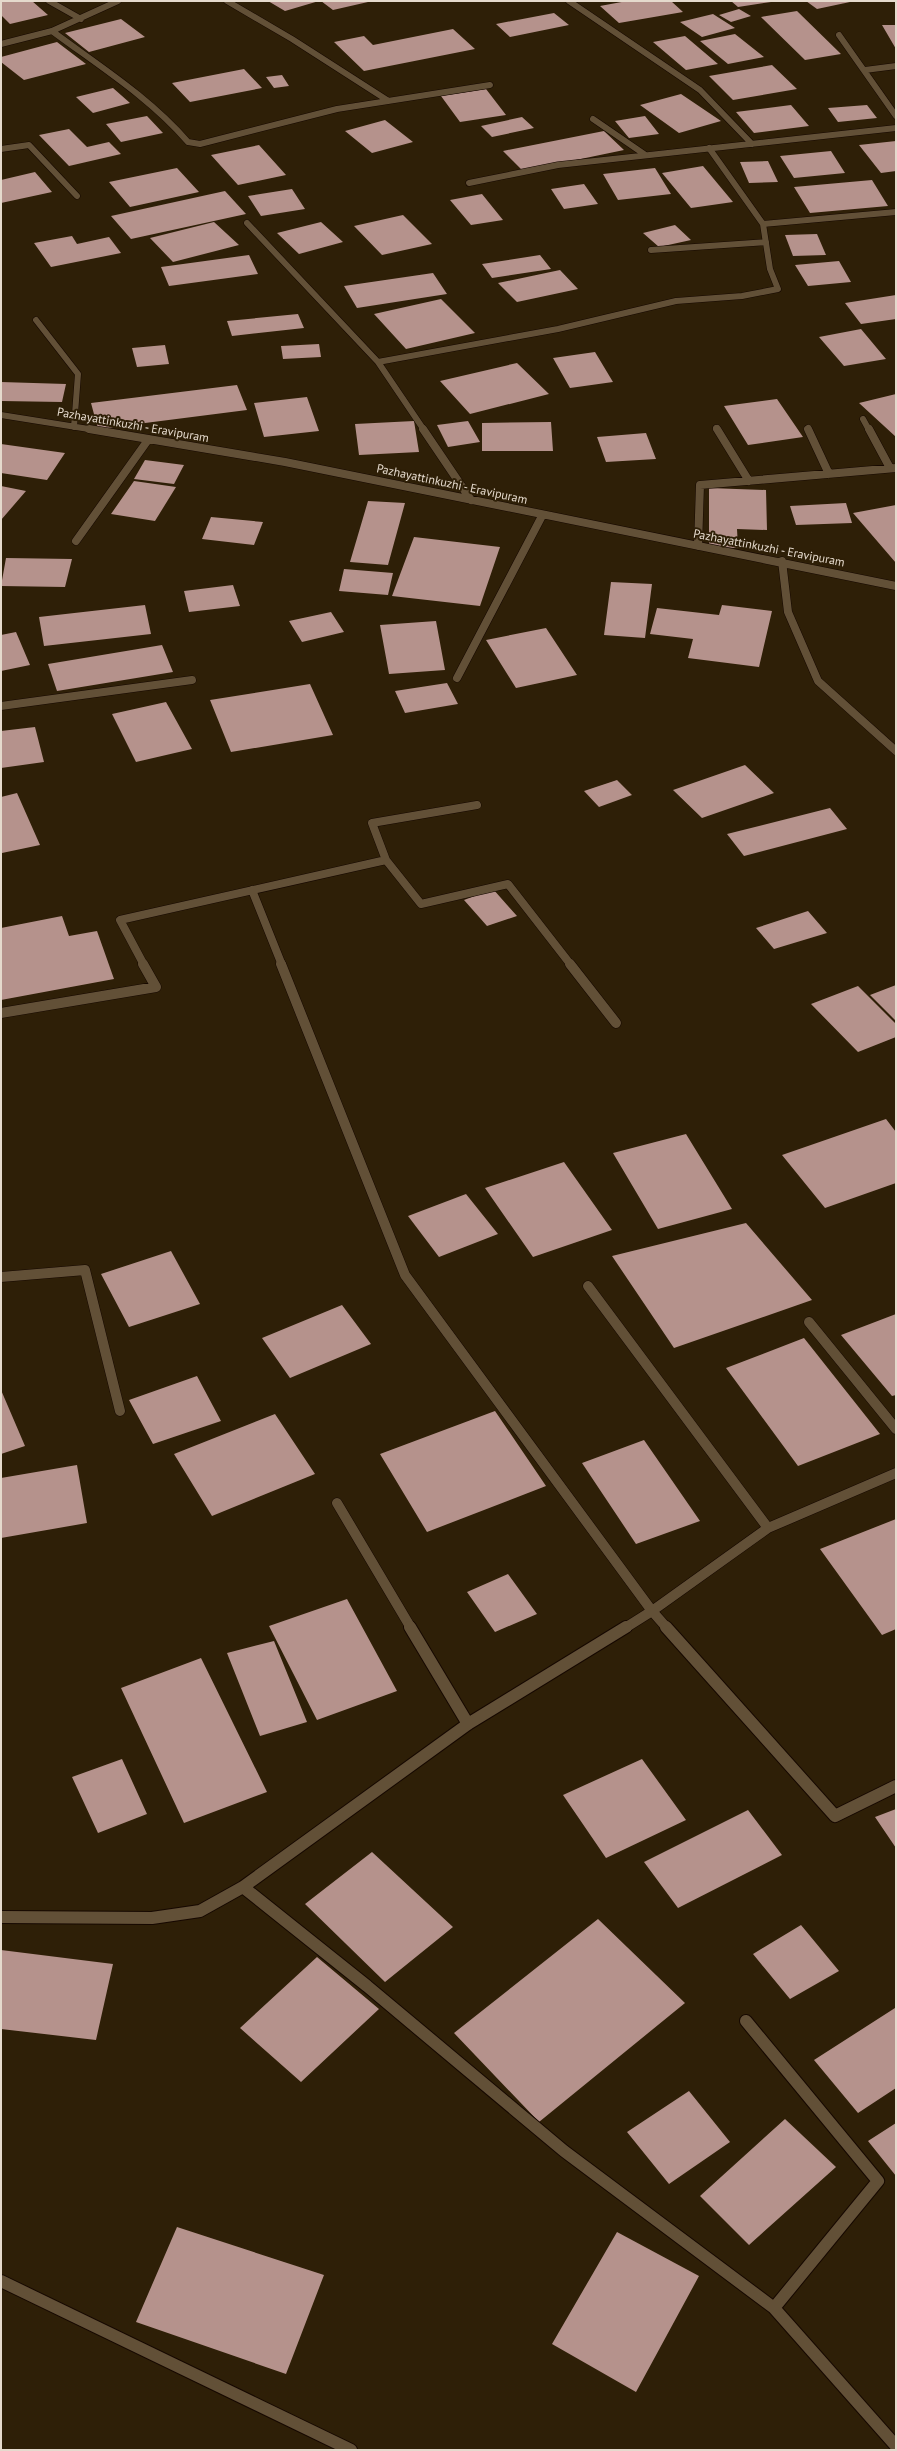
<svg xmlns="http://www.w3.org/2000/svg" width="897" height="2451" font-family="'PT Sans',sans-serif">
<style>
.building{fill:#b5928c}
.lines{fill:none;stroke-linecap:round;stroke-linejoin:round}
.street-far3-casing{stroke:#160800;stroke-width:7}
.street-far2-casing{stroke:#160800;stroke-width:9}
.street-far1-casing{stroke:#160800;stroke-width:11}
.street-casing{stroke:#160800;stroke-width:14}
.street-far3{stroke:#625037;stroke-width:6}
.street-far2{stroke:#625037;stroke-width:8}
.street-far1{stroke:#625037;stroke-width:10}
.street{stroke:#625037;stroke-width:12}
.labels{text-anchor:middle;stroke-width:4;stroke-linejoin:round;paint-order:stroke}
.far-street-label{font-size:12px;fill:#e5dacd;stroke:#2e1f07}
</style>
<rect width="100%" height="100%" fill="#2e1f07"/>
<path class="building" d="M 1,1 L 32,1 L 48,15 L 10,24 L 1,15 Z
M 268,1 L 319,1 L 285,11 Z
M 321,1 L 368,1 L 368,2 L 333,10 Z
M 627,1 L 671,1 L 683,12 L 619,23 L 600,6 Z
M 731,1 L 771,1 L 771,2 L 738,7 Z
M 806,1 L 850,1 L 850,2 L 817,9 Z
M 739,9 L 751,16 L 731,22 L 719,15 Z
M 797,11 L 841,54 L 805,60 L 761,17 Z
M 554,13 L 569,25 L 510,37 L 496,24 Z
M 713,14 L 735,28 L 702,37 L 680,22 Z
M 121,19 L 145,37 L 89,52 L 65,33 Z
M 882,25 L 896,25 L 896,49 Z
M 453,29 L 475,49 L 364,71 L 334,42 L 364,36 L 373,45 Z
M 735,34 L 764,57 L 728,64 L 700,41 Z
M 685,36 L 718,64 L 686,70 L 653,42 Z
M 57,42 L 86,64 L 24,80 L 1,62 L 1,57 Z
M 772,65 L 797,89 L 733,100 L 709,76 Z
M 244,69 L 262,88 L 190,102 L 172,83 Z
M 282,75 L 289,86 L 274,88 L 266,77 Z
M 113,88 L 130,103 L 93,113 L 76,97 Z
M 486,89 L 506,115 L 460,122 L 441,96 Z
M 681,94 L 721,121 L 679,133 L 640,105 Z
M 791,105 L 809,126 L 754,133 L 736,112 Z
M 867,105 L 877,118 L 838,122 L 828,108 Z
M 147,116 L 163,133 L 121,142 L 106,124 Z
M 645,116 L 659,134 L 629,138 L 615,121 Z
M 522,117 L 534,128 L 492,137 L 481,126 Z
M 385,120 L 413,142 L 372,153 L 345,131 Z
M 69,129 L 87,147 L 109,142 L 121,154 L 69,166 L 39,135 Z
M 604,131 L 624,150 L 523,171 L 503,151 Z
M 896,141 L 896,171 L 881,173 L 859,145 Z
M 259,145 L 286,175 L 238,185 L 211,155 Z
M 831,151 L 845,173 L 794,178 L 780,156 Z
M 768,161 L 778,182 L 749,183 L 740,162 Z
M 703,166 L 733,202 L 691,208 L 662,173 Z
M 177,168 L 199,192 L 130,207 L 109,182 Z
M 655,168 L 671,194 L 618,200 L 603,174 Z
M 35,172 L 52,192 L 1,203 L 1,180 Z
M 872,180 L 888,206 L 810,213 L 794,187 Z
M 584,184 L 598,204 L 564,209 L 551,189 Z
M 292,189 L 305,209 L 261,216 L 248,196 Z
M 225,191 L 246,214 L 131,239 L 111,216 Z
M 482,194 L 503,220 L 471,225 L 450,200 Z
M 403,215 L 432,244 L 382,255 L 354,226 Z
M 214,222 L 239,245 L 173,262 L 150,238 Z
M 321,222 L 343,242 L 299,254 L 277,233 Z
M 675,225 L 691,240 L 659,247 L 643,233 Z
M 817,234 L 826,255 L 793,256 L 785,235 Z
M 72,236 L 77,244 L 109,237 L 121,253 L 51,267 L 34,243 Z
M 249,255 L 258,274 L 169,286 L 161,267 Z
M 540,255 L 551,269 L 492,278 L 482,264 Z
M 839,261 L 851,282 L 808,286 L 795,265 Z
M 560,270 L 578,289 L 517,302 L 498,283 Z
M 433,273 L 447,294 L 357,308 L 344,286 Z
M 896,295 L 896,319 L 861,324 L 845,303 Z
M 441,299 L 475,333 L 406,349 L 374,314 Z
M 298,314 L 304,328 L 232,336 L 227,321 Z
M 861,329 L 886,359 L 844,366 L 819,337 Z
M 319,344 L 321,357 L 283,359 L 281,346 Z
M 165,345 L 169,364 L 137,367 L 132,348 Z
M 595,352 L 613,382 L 570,388 L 553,358 Z
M 517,363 L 549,394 L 470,414 L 440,381 Z
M 1,382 L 66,384 L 62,402 L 1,401 Z
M 237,385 L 247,410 L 98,429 L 91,403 Z
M 896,394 L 896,437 L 859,403 Z
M 307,397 L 319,431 L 264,437 L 254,403 Z
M 777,399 L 803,437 L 748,445 L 724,406 Z
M 414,421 L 419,452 L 359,455 L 355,424 Z
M 468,421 L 480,442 L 448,447 L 437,425 Z
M 551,422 L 553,451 L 482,451 L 482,423 Z
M 646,433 L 656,459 L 606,462 L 597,437 Z
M 1,444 L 65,453 L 47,480 L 1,473 Z
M 145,460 L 184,465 L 174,484 L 134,479 Z
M 134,481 L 176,487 L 155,521 L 111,514 Z
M 1,486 L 26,491 L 1,520 Z
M 709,488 L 766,490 L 767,530 L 737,529 L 738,548 L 709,547 Z
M 368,501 L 405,503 L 388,565 L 350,562 Z
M 846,503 L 852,523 L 796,525 L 790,506 Z
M 896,505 L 896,563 L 853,513 Z
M 211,517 L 263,522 L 254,545 L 202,539 Z
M 414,537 L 500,547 L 480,606 L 392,596 Z
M 6,558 L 72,559 L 65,587 L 1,586 Z
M 344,569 L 393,573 L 388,595 L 339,591 Z
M 611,582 L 652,584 L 645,638 L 604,635 Z
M 233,585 L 240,606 L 189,612 L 184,591 Z
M 145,605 L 151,634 L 44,646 L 39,617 Z
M 722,605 L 772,611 L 759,667 L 688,658 L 693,639 L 650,634 L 657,608 L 719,615 Z
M 331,612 L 344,632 L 302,642 L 289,621 Z
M 436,621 L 445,670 L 389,674 L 380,625 Z
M 546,628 L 577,675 L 516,688 L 486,640 Z
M 16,632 L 30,665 L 1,671 L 1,635 Z
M 162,645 L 173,672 L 57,691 L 48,664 Z
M 447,683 L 458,704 L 405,713 L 395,691 Z
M 310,684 L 333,735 L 231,752 L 210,700 Z
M 166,702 L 192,749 L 136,762 L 112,714 Z
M 35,727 L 44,762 L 1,768 L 1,731 Z
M 745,765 L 774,793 L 702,818 L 673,790 Z
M 617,780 L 632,795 L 599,807 L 584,791 Z
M 17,793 L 40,845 L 2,853 L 1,797 Z
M 830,808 L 847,829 L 744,856 L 727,834 Z
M 493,889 L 517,916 L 487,926 L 464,900 Z
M 808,911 L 827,933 L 774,949 L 756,928 Z
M 62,916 L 69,936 L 97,931 L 114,979 L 1,1000 L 1,928 Z
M 896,985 L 896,1021 L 870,995 Z
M 858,986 L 896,1024 L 896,1037 L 858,1052 L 811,1004 Z
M 886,1119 L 896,1132 L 896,1183 L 825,1208 L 782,1155 Z
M 686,1134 L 732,1209 L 658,1229 L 613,1153 Z
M 564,1162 L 612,1230 L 533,1257 L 485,1188 Z
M 466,1194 L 498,1234 L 439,1257 L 408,1216 Z
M 746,1223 L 812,1300 L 674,1348 L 612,1256 Z
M 171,1251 L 200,1304 L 129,1327 L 101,1274 Z
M 342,1305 L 371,1344 L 290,1378 L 262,1338 Z
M 896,1314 L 896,1395 L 892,1396 L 841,1335 Z
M 804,1338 L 880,1434 L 798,1466 L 726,1368 Z
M 197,1376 L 221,1421 L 153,1444 L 129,1400 Z
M 1,1390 L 25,1446 L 1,1454 Z
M 495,1411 L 546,1486 L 427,1532 L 380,1454 Z
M 275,1414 L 315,1474 L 212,1516 L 174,1454 Z
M 644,1440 L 700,1521 L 636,1544 L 582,1463 Z
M 77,1465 L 87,1523 L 1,1538 L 1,1478 Z
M 896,1519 L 896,1629 L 882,1635 L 820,1549 Z
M 508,1574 L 537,1614 L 495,1632 L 467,1592 Z
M 347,1599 L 397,1691 L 317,1720 L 269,1626 Z
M 274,1641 L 307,1722 L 260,1736 L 227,1653 Z
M 201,1658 L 267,1792 L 184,1823 L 121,1688 Z
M 122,1759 L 147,1814 L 98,1833 L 72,1777 Z
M 642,1759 L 686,1820 L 606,1858 L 563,1795 Z
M 896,1809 L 896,1848 L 875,1817 Z
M 748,1810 L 782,1855 L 678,1908 L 644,1862 Z
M 372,1852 L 453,1927 L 385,1982 L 305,1904 Z
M 598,1919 L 685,2003 L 539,2122 L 454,2033 Z
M 801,1925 L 839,1971 L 790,1999 L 753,1954 Z
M 1,1950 L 113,1964 L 96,2040 L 1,2029 Z
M 317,1957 L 379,2009 L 301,2082 L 240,2028 Z
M 895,2008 L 896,2088 L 858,2113 L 814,2060 Z
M 689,2091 L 730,2142 L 669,2184 L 627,2132 Z
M 785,2119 L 836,2167 L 749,2245 L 700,2196 Z
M 896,2123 L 896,2176 L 868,2141 Z
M 177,2227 L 324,2275 L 286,2374 L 136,2322 Z
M 617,2232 L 699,2276 L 636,2392 L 552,2344 Z"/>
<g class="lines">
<defs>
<path id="street-far3" d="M 49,1 L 81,19
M 227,1 L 292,39 L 387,100
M 569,1 L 700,90 L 752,144
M 52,31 C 99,66 149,97 188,142 L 200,144 L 337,109 L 490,85
M 839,35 L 896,116
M 1,44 L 52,31 L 118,1
M 865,70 L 896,66
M 593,119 L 644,154
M 1,149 L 29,145 L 77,196
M 469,183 L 558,165 L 896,128
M 247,223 L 378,362 L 558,329 L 676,301 L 742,296 L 778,289 L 770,269 L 763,224 L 709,148
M 763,224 L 896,212
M 651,250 L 766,242
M 36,320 L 78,374 L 74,427
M 378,362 L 424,430
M 1,415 L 95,430
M 863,419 L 869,430
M 716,428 L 718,430
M 808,429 L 809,430"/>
<path id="street-far2" d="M 89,429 L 285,462 L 896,586
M 423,429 L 471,500
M 717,429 L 749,481
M 808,429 L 829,474
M 869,429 L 890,468
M 76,541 L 148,440
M 698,546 L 700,485 L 896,468
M 782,561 L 788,612 L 818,681 L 896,751
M 457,678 L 542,516
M 1,706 L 192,680
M 386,860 L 372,823 L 477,805
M 252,890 L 282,965
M 144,965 L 120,920 L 386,860 L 421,904 L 508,884 L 571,965"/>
<path id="street-far1" d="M 281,964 L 405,1275 L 652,1611 L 667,1628
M 570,964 L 616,1023
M 1,1013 L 156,987 L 143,964
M 1,1277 L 85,1270 L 120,1411
M 588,1286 L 768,1528
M 809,1322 L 896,1429
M 337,1503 L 411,1628
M 625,1628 L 652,1611 L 768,1528 L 896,1473"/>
<path id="street" d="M 410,1627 L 468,1724
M 666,1627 L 835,1816 L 896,1786
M 243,1887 L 367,1986 L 564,2151 L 774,2308
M 1,1917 L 152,1918 L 200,1911 L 243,1887 L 468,1724 L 626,1627
M 746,2021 L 878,2181 L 774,2308 L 896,2446
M 1,2281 L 351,2450"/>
</defs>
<use href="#street-far3" class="street-far3-casing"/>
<use href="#street-far2" class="street-far2-casing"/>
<use href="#street-far1" class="street-far1-casing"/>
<use href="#street" class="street-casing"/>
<use href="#street-far3" class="street-far3"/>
<use href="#street-far2" class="street-far2"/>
<use href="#street-far1" class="street-far1"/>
<use href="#street" class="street"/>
</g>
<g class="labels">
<g class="far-street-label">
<text transform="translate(133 425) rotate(10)" y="4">Pazhayattinkuzhi - Eravipuram</text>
<text transform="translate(452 484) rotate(12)" y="4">Pazhayattinkuzhi - Eravipuram</text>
<text transform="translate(769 548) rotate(11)" y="4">Pazhayattinkuzhi - Eravipuram</text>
</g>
</g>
<rect width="897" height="2451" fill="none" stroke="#e5dacd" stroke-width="4"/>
</svg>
